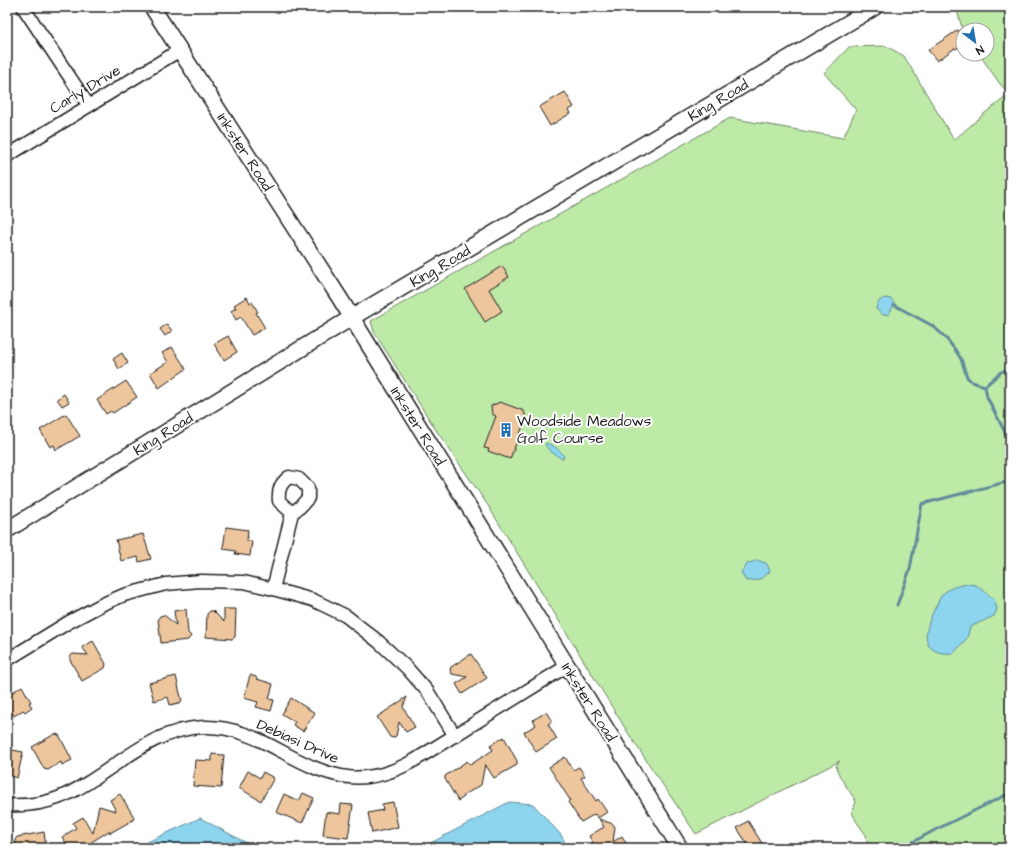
<svg xmlns="http://www.w3.org/2000/svg" width="1017" height="855" font-family="'Architects Daughter',sans-serif">
<style>
.green{fill:#beeaa7;stroke:#6d8362}
.water{fill:#8dd5ee;stroke:#608b9a}
.lines{fill:none;stroke-linecap:round;stroke-linejoin:round}
.stream{stroke:#608b9a;stroke-width:3}
.building{fill:#edc69d;stroke:#1c1c1c}
.minor-casing{stroke:#1c1c1c;stroke-width:15}
.tertiary-casing{stroke:#1c1c1c;stroke-width:18}
.minor{stroke:#fff;stroke-width:12}
.tertiary{stroke:#fff;stroke-width:15}
.labels{text-anchor:middle;stroke-width:4;stroke-linejoin:round;paint-order:stroke}
.street-label{font-size:15px;fill:#1c1c1c;stroke:#fff}
.poi-label{font-size:15px;fill:#1c1c1c;stroke:#fff;text-anchor:start}
</style>
<rect width="100%" height="100%" fill="#fff"/>
<filter id="ink" filterUnits="userSpaceOnUse"><feTurbulence type="fractalNoise" baseFrequency=".025" numOctaves="2"/><feDisplacementMap in="SourceGraphic" scale="8" xChannelSelector="R" yChannelSelector="G"/><feConvolveMatrix kernelMatrix="1 2 1 2 8 2 1 2 1" color-interpolation-filters="sRGB"/></filter>
<g filter="url(#ink)">
<path class="green" d="M 956,7 L 1010,7 L 1010,94 L 1000,84 L 979,54 L 987,54 L 987,30 L 963,30 L 963,31 Z
M 886,46 L 904,56 L 954,140 L 985,113 L 1010,94 L 1010,848 L 868,848 L 866,835 L 856,821 L 852,812 L 856,802 C 850,790 839,779 836,766 L 840,761 L 696,834 L 630,736 L 487,504 L 436,430 L 374,332 L 371,321 L 730,118 L 843,138 L 856,110 L 824,73 L 849,47 Z"/>
<path class="water" d="M 885,298 L 891,299 L 894,303 L 893,307 L 889,314 L 883,315 L 876,309 C 877,303 879,300 885,298 Z
M 546,443 C 553,445 563,451 564,458 L 562,459 L 550,451 L 545,445 Z
M 758,560 L 767,564 L 770,571 C 763,579 757,581 746,581 L 741,572 L 747,564 Z
M 967,584 L 976,585 L 994,599 L 997,609 L 994,616 L 970,627 L 967,638 L 954,653 C 919,656 923,632 935,608 C 938,604 939,598 942,595 C 949,587 958,586 967,584 Z
M 509,802 L 533,804 L 561,835 L 568,848 L 421,848 Z
M 200,818 L 256,848 L 134,848 Z"/>
<g class="lines">
<path class="stream" d="M 1007,296 L 1010,300
M 894,305 L 933,326 L 946,338 L 956,351 L 961,359 L 967,377 L 972,382 L 985,386
M 1010,368 L 1001,372 L 985,386 L 987,397 L 1010,442
M 897,605 L 910,569 L 922,504 L 1010,481
M 902,848 L 933,831 L 1010,793"/>
</g>
<path class="building" d="M 958,30 L 963,37 L 963,44 L 956,49 L 955,48 L 937,61 L 928,50 Z
M 565,92 L 574,107 L 569,110 L 571,113 L 550,126 L 539,107 Z
M 502,266 L 509,277 L 489,289 L 502,311 L 485,322 L 465,289 Z
M 247,297 L 250,303 L 252,302 L 258,312 L 256,313 L 265,328 L 252,335 L 241,317 L 236,320 L 231,311 L 236,308 L 234,305 Z
M 167,324 L 172,331 L 165,336 L 160,329 Z
M 228,336 L 237,352 L 224,360 L 214,344 Z
M 172,347 L 186,369 L 159,388 L 150,373 L 168,362 L 162,353 Z
M 122,353 L 128,363 L 119,369 L 113,359 Z
M 126,381 L 137,397 L 113,413 L 111,411 L 106,414 L 97,400 Z
M 64,394 L 69,402 L 62,406 L 57,399 Z
M 500,402 L 524,411 L 526,418 L 510,459 L 488,451 L 489,449 L 484,448 L 496,416 L 492,414 L 491,406 Z
M 66,414 L 80,436 L 56,450 L 54,445 L 50,447 L 40,430 Z
M 226,527 L 248,530 L 247,541 L 252,541 L 250,556 L 235,554 L 236,551 L 223,549 Z
M 143,534 L 151,559 L 139,562 L 138,557 L 121,561 L 116,540 Z
M 186,609 L 188,633 L 191,636 L 188,640 L 161,643 L 158,619 L 160,616 L 164,615 L 176,625 L 174,611 Z
M 224,609 L 236,609 L 235,637 L 232,639 L 206,637 L 207,614 L 210,611 L 213,611 L 224,622 Z
M 93,641 L 106,664 L 105,668 L 82,681 L 70,660 L 70,656 L 73,654 L 88,655 L 82,647 Z
M 471,654 L 487,678 L 462,694 L 456,684 L 467,677 L 452,674 L 450,670 L 451,667 Z
M 250,675 L 256,677 L 257,679 L 273,684 L 269,699 L 274,700 L 271,711 L 256,707 L 258,702 L 244,698 Z
M 176,676 L 182,702 L 170,705 L 168,697 L 154,701 L 149,683 Z
M 7,682 L 13,692 L 22,686 L 31,702 L 29,703 L 32,707 L 25,712 L 23,710 L 14,716 L 7,704 Z
M 407,697 L 403,707 L 415,727 L 406,732 L 399,722 L 396,736 L 393,738 L 390,737 L 377,717 Z
M 291,698 L 315,713 L 303,731 L 293,725 L 295,722 L 282,714 Z
M 546,712 L 552,721 L 548,724 L 557,739 L 536,752 L 524,732 L 536,725 L 533,720 Z
M 55,734 L 59,735 L 72,760 L 62,765 L 61,762 L 48,770 L 44,769 L 32,747 Z
M 504,737 L 517,761 L 517,765 L 494,778 L 485,764 L 481,785 L 464,795 L 464,797 L 458,801 L 445,779 L 445,776 L 467,761 L 470,765 L 493,750 L 490,745 Z
M 7,749 L 23,752 L 17,778 L 7,775 Z
M 212,754 L 224,755 L 221,788 L 193,786 L 195,760 L 212,761 Z
M 565,757 L 573,770 L 579,767 L 585,776 L 581,778 L 596,801 L 598,799 L 607,812 L 598,818 L 595,814 L 581,822 L 568,802 L 570,800 L 549,767 Z
M 248,771 L 260,778 L 263,772 L 274,778 L 261,801 L 239,788 Z
M 303,793 L 314,798 L 302,823 L 276,812 L 284,794 L 299,801 Z
M 120,794 L 134,817 L 133,820 L 110,833 L 109,831 L 82,848 L 69,848 L 62,837 L 76,828 L 73,823 L 83,817 L 93,833 L 99,806 L 116,811 L 110,800 Z
M 393,802 L 398,827 L 372,833 L 368,813 L 383,810 L 382,804 Z
M 341,804 L 353,805 L 348,838 L 323,835 L 326,812 L 340,814 Z
M 599,819 L 613,824 L 615,827 L 613,842 L 622,836 L 629,848 L 596,848 L 589,836 L 604,827 Z
M 748,821 L 765,848 L 750,848 L 737,828 Z
M 44,832 L 46,848 L 16,848 L 15,840 L 17,837 Z"/>
<g class="lines">
<defs>
<path id="minor" d="M 23,7 L 89,106
M 7,156 L 180,50
M 273,589 L 292,513 L 300,507 L 308,498 L 308,488 L 299,479 L 289,477 C 280,484 278,490 279,501 L 292,513
M 7,660 L 69,622 L 103,604 L 124,595 L 166,584 L 200,581 L 244,582 L 273,589 L 313,600 L 346,616 L 379,642 L 407,668 L 428,692 L 455,736
M 7,805 C 24,806 42,804 58,798 C 109,778 145,729 204,727 C 232,726 257,738 281,751 C 330,778 363,790 415,760 L 567,666"/>
<path id="tertiary" d="M 152,7 L 339,297 L 680,848
M 7,530 L 351,318 L 875,7"/>
</defs>
<use href="#minor" class="minor-casing"/>
<use href="#tertiary" class="tertiary-casing"/>
<use href="#minor" class="minor"/>
<use href="#tertiary" class="tertiary"/>
</g>
</g>
<defs>
<symbol id="building-bare" viewBox="-9 -9 18 18"><path d="M-4-6H4V6H1V3H-1V6H-4ZM-2.5-4.3h1.7v1.8h-1.7ZM.8-4.3h1.7v1.8H.8ZM-2.5-1h1.7V.8h-1.7ZM.8-1h1.7V.8H.8Z" fill="#1f6fb2" stroke="#fff" stroke-width="2.5" paint-order="stroke"/></symbol>
</defs>
<g fill-rule="evenodd">
<use href="#building-bare" x="496" y="420" width="20" height="20"/>
</g>
<g class="labels">
<g class="street-label">
<text transform="translate(85 89) rotate(-31)" y="5">Carly Drive</text>
<text transform="translate(718 100) rotate(-31)" y="5">King Road</text>
<text transform="translate(245 152) rotate(57)" y="5">Inkster Road</text>
<text transform="translate(440 266) rotate(-31)" y="5">King Road</text>
<text transform="translate(418 426) rotate(58)" y="5">Inkster Road</text>
<text transform="translate(163 434) rotate(-32)" y="5">King Road</text>
<text transform="translate(589 702) rotate(58)" y="5">Inkster Road</text>
<text transform="translate(298 741) rotate(24)" y="5">Debiasi Drive</text>
</g>
<g class="poi-label">
<text x="517" y="426">Woodside Meadows<tspan x="517" dy="17">Golf Course</tspan></text>
</g>
</g>
<rect width="1017" height="855" fill="none" stroke="#fff" stroke-width="24"/>
<rect x="12" y="12" width="993" height="831" fill="none" stroke="#1c1c1c" stroke-width="1.5" filter="url(#ink)"/>
<g transform="translate(975 42) rotate(149)"><circle r="19" fill="#ffffff" stroke="#a4a4a4"/>
<path d="M0-3L7 15L0 10L-7 15Z" fill="#1f6fb2"/>
<text y="-6" font-size="11" font-weight="bold" text-anchor="middle" fill="#1c1c1c">N</text>
</g>
</svg>
